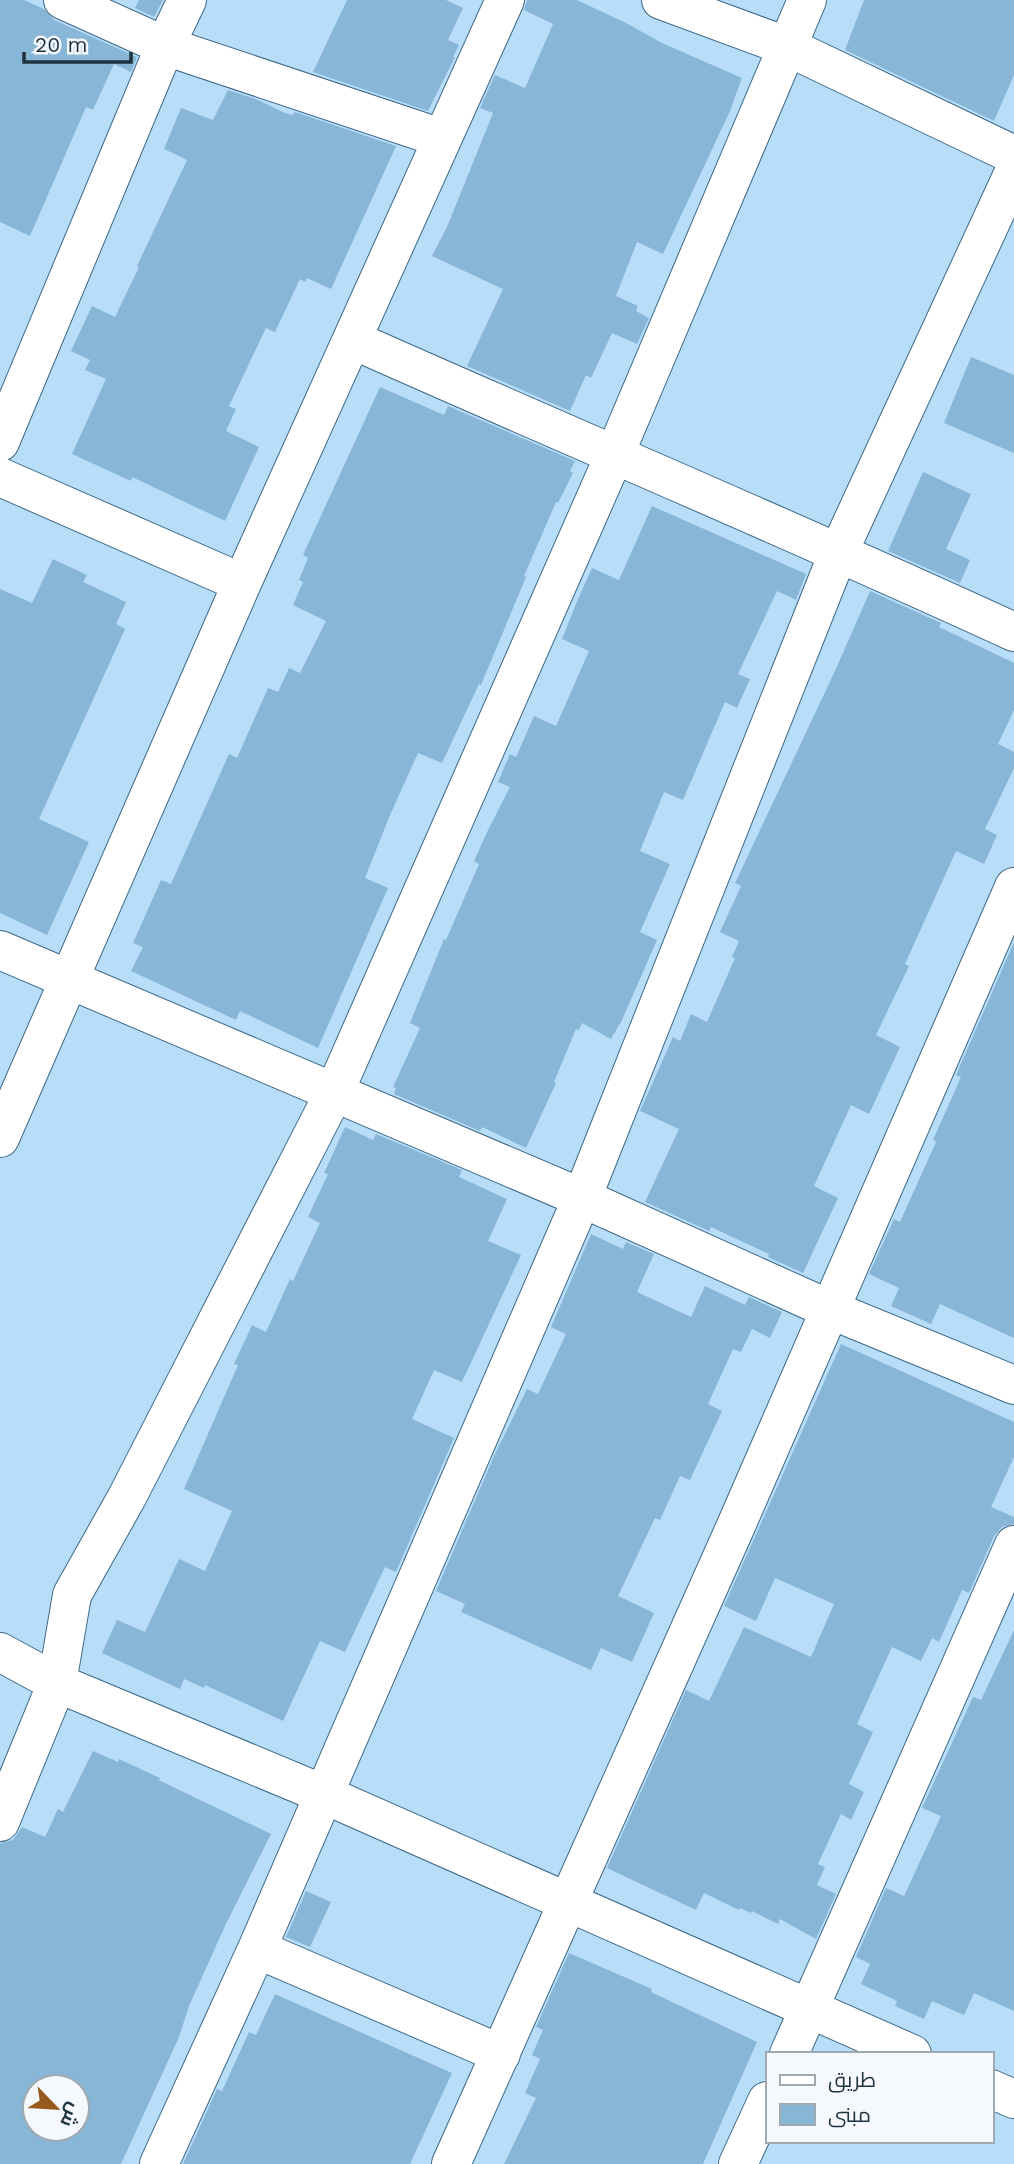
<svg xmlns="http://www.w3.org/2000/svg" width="1014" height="2164" font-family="'Work Sans',Cairo,sans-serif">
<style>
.building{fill:#88b6d7;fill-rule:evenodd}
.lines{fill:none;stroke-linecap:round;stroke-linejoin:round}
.minor-casing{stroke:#3c6886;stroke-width:40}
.minor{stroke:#fff;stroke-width:38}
</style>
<rect width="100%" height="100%" fill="#b8ddf9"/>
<path class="building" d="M 0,0 L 24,0 L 44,9 L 54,20 L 137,57 L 131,72 L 114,64 L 93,110 L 86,107 L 30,236 L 0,222 Z
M 139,0 L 163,0 L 154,17 L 135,8 Z
M 347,0 L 446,0 L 463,8 L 448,40 L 459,45 L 453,57 L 455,57 L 428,111 L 313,72 Z
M 527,0 L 577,0 L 626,23 L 662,43 L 742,78 L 730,111 L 663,254 L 637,242 L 616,296 L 638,306 L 636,311 L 649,318 L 637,344 L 612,333 L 591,378 L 586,375 L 570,411 L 467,366 L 503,289 L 432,256 L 447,227 L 493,113 L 480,108 L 495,75 L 525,88 L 553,24 L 524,10 Z
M 864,0 L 1014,0 L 1014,75 L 994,121 L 845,50 Z
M 228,90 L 258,100 L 285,113 L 293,115 L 295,112 L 396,146 L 331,289 L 307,278 L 305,282 L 300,279 L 275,332 L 266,328 L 229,406 L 236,409 L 226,431 L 259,447 L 225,521 L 132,477 L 131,481 L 72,454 L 106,379 L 85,370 L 90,360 L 71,351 L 92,306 L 115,317 L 139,267 L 137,266 L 187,160 L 164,149 L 181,108 L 213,120 Z
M 971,357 L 1014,375 L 1014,453 L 944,423 Z
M 380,387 L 444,415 L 448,406 L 575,461 L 570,471 L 573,473 L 558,503 L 556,502 L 524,576 L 526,577 L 481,685 L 479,684 L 442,763 L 418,753 L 390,815 L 365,878 L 388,888 L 318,1048 L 240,1011 L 236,1020 L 131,971 L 143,947 L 133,943 L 161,880 L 171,884 L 229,754 L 237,758 L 268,688 L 278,692 L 289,668 L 300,673 L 326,621 L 293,605 L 303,582 L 299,580 L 308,558 L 303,555 Z
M 923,472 L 971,494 L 946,549 L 970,560 L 960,583 L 888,551 Z
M 652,506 L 806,574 L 796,600 L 777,591 L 738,674 L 750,679 L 737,708 L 725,702 L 683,800 L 664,792 L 640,851 L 670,864 L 640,932 L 657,940 L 622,1020 L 611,1039 L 582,1023 L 579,1030 L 576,1029 L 554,1082 L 556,1083 L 526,1148 L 482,1127 L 480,1131 L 394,1094 L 396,1088 L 393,1087 L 420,1028 L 410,1023 L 444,939 L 446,940 L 479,864 L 474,861 L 488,830 L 510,787 L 498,782 L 510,754 L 516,757 L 534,716 L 556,726 L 589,651 L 562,639 L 578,599 L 592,568 L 619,580 Z
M 53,559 L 87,575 L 83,582 L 126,602 L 116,624 L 125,629 L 39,819 L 89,842 L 47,935 L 0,913 L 0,589 L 32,603 Z
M 870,591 L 941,623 L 939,627 L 1014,663 L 1014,710 L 998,744 L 1014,752 L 1014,768 L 985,829 L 997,835 L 984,864 L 956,851 L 905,964 L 909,966 L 876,1035 L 900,1047 L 869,1114 L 851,1105 L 814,1186 L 838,1198 L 803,1273 L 768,1257 L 769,1254 L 711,1227 L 709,1231 L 645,1202 L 679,1129 L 640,1111 L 673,1037 L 680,1041 L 691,1014 L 707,1022 L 735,958 L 732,957 L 739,941 L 720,932 L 741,886 L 735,883 L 835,671 Z
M 1014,942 L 1014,1338 L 940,1304 L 931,1324 L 891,1306 L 899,1288 L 869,1274 L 894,1219 L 900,1222 L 936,1142 L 933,1140 L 961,1077 L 956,1075 Z
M 345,1127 L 373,1140 L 376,1134 L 462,1170 L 459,1177 L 507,1199 L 488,1241 L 521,1255 L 462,1382 L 434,1370 L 412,1419 L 454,1438 L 396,1572 L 385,1567 L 345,1652 L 320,1641 L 283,1721 L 205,1685 L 204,1688 L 184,1679 L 180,1689 L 102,1653 L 117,1620 L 145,1632 L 179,1559 L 205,1571 L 232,1511 L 184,1489 L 238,1365 L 234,1364 L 252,1325 L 266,1332 L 290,1279 L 293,1281 L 320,1223 L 308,1217 L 328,1174 L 324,1173 Z
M 591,1234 L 623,1249 L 626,1242 L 654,1254 L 637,1292 L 691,1317 L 705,1286 L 745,1305 L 749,1297 L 782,1312 L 770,1338 L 752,1329 L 741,1352 L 733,1349 L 708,1404 L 722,1411 L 690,1480 L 680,1476 L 660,1520 L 655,1518 L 618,1596 L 654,1613 L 632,1662 L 601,1648 L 591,1670 L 461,1612 L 465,1604 L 436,1591 L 494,1456 L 527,1389 L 538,1394 L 566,1334 L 551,1327 Z
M 841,1344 L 1014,1422 L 1014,1457 L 991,1507 L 1014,1517 L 1014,1524 L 1002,1527 L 994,1536 L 969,1593 L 962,1590 L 939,1642 L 932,1638 L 921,1661 L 892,1647 L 857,1724 L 873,1732 L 849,1784 L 864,1792 L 851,1820 L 841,1814 L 818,1864 L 825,1867 L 817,1885 L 836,1894 L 816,1939 L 780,1919 L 778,1924 L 752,1911 L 751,1913 L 740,1908 L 739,1910 L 704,1893 L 696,1910 L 607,1868 L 686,1690 L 709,1701 L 744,1627 L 811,1657 L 834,1604 L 775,1578 L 756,1621 L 724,1606 Z
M 1014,1630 L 1014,2011 L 974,1993 L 964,2015 L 932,2001 L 924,2019 L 895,2006 L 897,2001 L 861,1984 L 870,1964 L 856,1957 L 886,1888 L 904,1896 L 941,1816 L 922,1808 L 973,1697 L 981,1700 Z
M 93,1751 L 118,1762 L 119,1759 L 160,1778 L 159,1780 L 173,1787 L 271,1834 L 225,1926 L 189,2006 L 179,2037 L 121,2164 L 0,2164 L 0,1843 L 13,1840 L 22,1827 L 45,1837 L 58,1809 L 63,1812 ZM 35,2087 L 77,2087 L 77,2129 L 35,2129 Z
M 306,1891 L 331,1902 L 310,1947 L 286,1937 Z
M 569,1953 L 652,1989 L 651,1992 L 757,2042 L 703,2164 L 504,2164 L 536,2098 L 525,2093 L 540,2059 L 532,2055 L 543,2030 L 536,2027 Z
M 275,1994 L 452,2073 L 410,2164 L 183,2164 L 217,2089 L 222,2091 L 249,2032 L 256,2035 Z"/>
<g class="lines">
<defs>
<path id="minor" d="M 63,0 L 165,46 L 441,138
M 661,0 L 786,46 L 1014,155
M 353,340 C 573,438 795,531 1014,632
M 0,442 L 165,46 L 187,0
M 0,477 L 242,583
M 0,950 L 582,1198 L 831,1310 L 1014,1385
M 0,1138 L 242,583 L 505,0
M 0,1652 L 57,1683 L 323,1794 L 912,2054
M 0,1822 L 57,1683 L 72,1595 L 127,1497 L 334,1093 L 614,456 L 807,0
M 257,1949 L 501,2054
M 789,2054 L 1014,1545
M 991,2089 L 1014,2099
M 159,2164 L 257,1949 L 582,1198 L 839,551 L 1014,172
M 451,2164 L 735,1528 L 1014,887
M 738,2164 L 767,2101"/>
</defs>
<use href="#minor" class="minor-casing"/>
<use href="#minor" class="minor"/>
</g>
<rect x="766" y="2052" width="228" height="91" fill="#f5f9fd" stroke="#9fa9b1" stroke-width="2"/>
<rect x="780" y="2075" width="35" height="10" fill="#ffffff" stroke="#9fa9b1" stroke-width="2"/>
<text x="828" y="2087" font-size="21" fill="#1f3240">طريق</text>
<rect x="780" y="2104" width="35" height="21" fill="#88b6d7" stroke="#9fa9b1" stroke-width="2"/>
<text x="828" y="2122" font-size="21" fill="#1f3240">مبنى</text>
<g transform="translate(56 2108) rotate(115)"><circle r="33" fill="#f5f9fd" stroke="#9fa9b1" stroke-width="2"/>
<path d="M0-5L12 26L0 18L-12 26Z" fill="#975a1d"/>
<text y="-10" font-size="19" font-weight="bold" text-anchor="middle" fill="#1f3240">ش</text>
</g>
<path d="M24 52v10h107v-10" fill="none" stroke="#1f3240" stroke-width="3.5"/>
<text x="35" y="52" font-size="21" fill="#1f3240" stroke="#f5f9fd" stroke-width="5" paint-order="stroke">20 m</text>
</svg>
